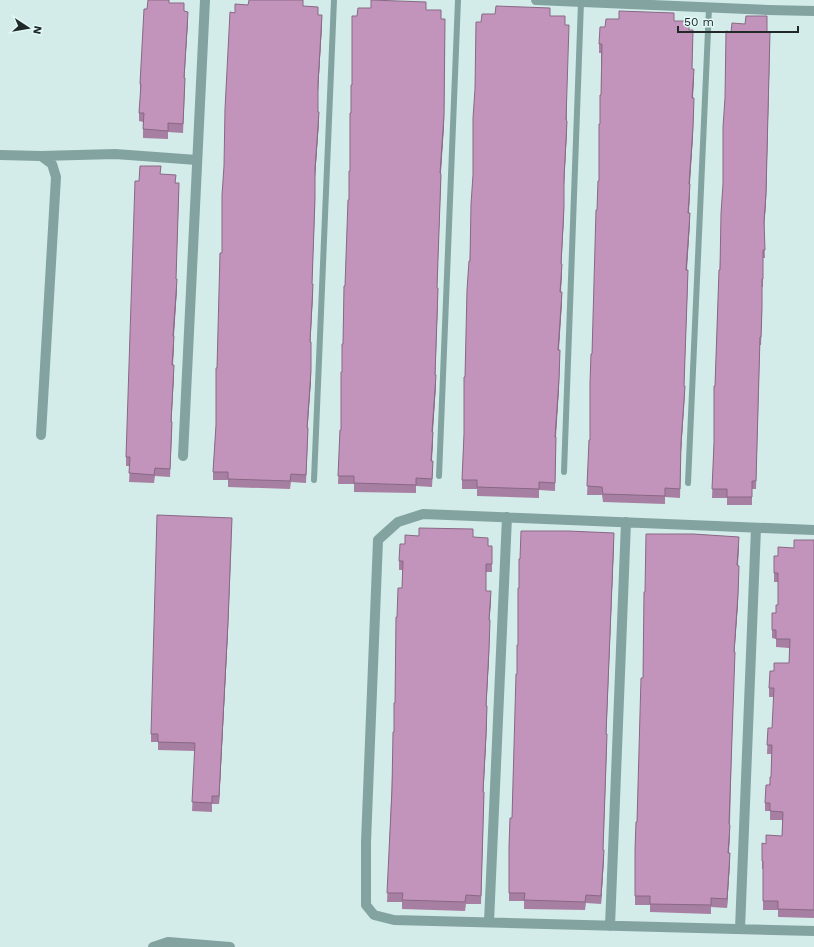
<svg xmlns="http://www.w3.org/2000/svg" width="814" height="947" font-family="'Work Sans',sans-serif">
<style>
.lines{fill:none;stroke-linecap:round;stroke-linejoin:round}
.lane{stroke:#83a3a0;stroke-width:6}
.street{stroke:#83a3a0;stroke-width:10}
.wall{fill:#a77fa2}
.shaded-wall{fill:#886884}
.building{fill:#c294bc;stroke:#886884}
</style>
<rect width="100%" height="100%" fill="#d3ebe9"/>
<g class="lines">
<path class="lane" d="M 564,472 L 581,2
M 439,476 L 458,0
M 314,480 L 334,0
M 688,483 L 709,8"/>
<path class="street" d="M 536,0 L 768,10 L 814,11
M 0,155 L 41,156 L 115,154 L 197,160
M 41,156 L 52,164 L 56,177 L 41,435
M 183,456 L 205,0
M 814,530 L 423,514 L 398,522 L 378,540 L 366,842 L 366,905 L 374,915 L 394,920 L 814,931
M 489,922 L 507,517
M 610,926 L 626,522
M 740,929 L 756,528
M 153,947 L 168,942 L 230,947"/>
</g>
<path class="wall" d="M 169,3 L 184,11 L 188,20 L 184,78 L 185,87 L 183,133 L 168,132 L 168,139 L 143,138 L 143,122 L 139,121 L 139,113 L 141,93 L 140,93 L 140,84 L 147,9 Z
M 304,6 L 318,15 L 322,24 L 318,92 L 318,112 L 319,121 L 315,177 L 315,207 L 312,284 L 313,293 L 310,342 L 311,380 L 307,428 L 308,437 L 306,483 L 291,482 L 290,489 L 228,487 L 228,480 L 213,480 L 213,472 L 216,425 L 217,368 L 222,253 L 235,13 Z
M 371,8 L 426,10 L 441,19 L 444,125 L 441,173 L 441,182 L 437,288 L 438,297 L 435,375 L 436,384 L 433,432 L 433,441 L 432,461 L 433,470 L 432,487 L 416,486 L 416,493 L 354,492 L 354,484 L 338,484 L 340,430 L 341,430 L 342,372 L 350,171 L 352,85 L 357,16 Z
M 550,16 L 565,25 L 567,120 L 567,129 L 564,185 L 564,215 L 561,264 L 562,272 L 561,292 L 562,301 L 559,350 L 559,388 L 556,437 L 556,445 L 555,491 L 539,490 L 539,498 L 477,496 L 477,489 L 462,489 L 462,480 L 464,434 L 465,377 L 473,175 L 481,22 Z
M 674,21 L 689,30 L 692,69 L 694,78 L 693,98 L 693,135 L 690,184 L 690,193 L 689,213 L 690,222 L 687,270 L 688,279 L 684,386 L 685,394 L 681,452 L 680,498 L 665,497 L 665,504 L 603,502 L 602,495 L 587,495 L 590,440 L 592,354 L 599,181 L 600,124 L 601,95 L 601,53 L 599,53 L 599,44 L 605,27 Z
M 731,32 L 767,32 L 770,41 L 766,201 L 764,229 L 765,258 L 763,258 L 763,287 L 762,287 L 762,316 L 761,345 L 760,345 L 756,489 L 752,489 L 752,505 L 727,505 L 727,498 L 712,498 L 714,443 L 715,386 L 723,184 Z
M 161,174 L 176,183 L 179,192 L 176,279 L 177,288 L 174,336 L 174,345 L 173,365 L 174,374 L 171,422 L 172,431 L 170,477 L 155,476 L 154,483 L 129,482 L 130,466 L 126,466 L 126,457 L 139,181 Z
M 419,536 L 473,537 L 488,546 L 492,546 L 492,572 L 486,572 L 486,591 L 491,600 L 489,620 L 489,657 L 486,706 L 487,714 L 486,743 L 483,792 L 484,800 L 481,904 L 466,904 L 465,911 L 402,909 L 402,902 L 387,902 L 395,703 L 397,617 L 402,588 L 402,570 L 399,570 L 399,561 L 405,544 Z
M 814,540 L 814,918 L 778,917 L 778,910 L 763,910 L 763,869 L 762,869 L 762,861 L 766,844 L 782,836 L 782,820 L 770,820 L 770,811 L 765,811 L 765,803 L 771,777 L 772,754 L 767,754 L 768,728 L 772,728 L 774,697 L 769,697 L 769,688 L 774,671 L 789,663 L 789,648 L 776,647 L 776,639 L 772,638 L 772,630 L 778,605 L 778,582 L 774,582 L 774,556 L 778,556 L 794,548 Z
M 614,542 L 606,734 L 607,743 L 604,830 L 603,850 L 604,858 L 601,904 L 586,903 L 585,910 L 524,909 L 524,901 L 509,901 L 509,847 L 512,818 L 518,645 L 519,588 Z
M 739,545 L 738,566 L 738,603 L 734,652 L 730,824 L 730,833 L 729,853 L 730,862 L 727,908 L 711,907 L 711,914 L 650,912 L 650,905 L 635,905 L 635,850 L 637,822 L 643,678 L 645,592 Z
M 228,631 L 219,804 L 212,804 L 212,812 L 192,811 L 195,751 L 158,750 L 158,742 L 151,742 L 151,734 Z"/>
<path class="shaded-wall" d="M 188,12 L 188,20 L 184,86 L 184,78 Z
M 322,15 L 322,24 L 318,92 L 318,83 Z
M 445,19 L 444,125 L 440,182 Z
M 770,41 L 766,201 L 764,230 Z
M 694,69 L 694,78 L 692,107 L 692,98 Z
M 694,98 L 693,135 L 689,193 L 689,184 Z
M 319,112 L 319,121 L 315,178 L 315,169 Z
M 567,121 L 567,129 L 564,186 L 564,178 Z
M 690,184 L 690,193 L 688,222 L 688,213 Z
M 564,207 L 564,215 L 561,272 L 561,264 Z
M 690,213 L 690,222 L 686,279 L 686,270 Z
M 562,264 L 562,272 L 560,301 L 560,292 Z
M 177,279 L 177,288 L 173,345 L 173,336 Z
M 313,284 L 313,293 L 310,351 L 310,342 Z
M 438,288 L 438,297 L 435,384 L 435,375 Z
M 562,292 L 562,301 L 558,359 L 558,350 Z
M 174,336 L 174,345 L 172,374 L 172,365 Z
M 311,342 L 311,380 L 307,437 L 307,428 Z
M 560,350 L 559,388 L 555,445 L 555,437 Z
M 174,365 L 174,374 L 171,431 L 171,422 Z
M 436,375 L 436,384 L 432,441 L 432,432 Z
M 685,386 L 681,452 L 680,498 L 681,443 Z
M 433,432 L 433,441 L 431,470 L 431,461 Z
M 232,527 L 228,631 L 219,804 L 219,796 Z
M 614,533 L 614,542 L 606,742 L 606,734 Z
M 739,537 L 739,545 L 737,574 L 737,565 Z
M 739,566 L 738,603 L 734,660 L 734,652 Z
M 491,591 L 491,600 L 489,628 L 489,620 Z
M 490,620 L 489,657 L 486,714 L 486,706 Z
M 487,706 L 486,743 L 483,800 L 483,792 Z
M 730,825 L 730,833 L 728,862 L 728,853 Z
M 604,850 L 604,858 L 601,904 L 601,896 Z
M 730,853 L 730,862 L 727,908 L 727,899 Z"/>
<path class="building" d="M 148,0 L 169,0 L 169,3 L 184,3 L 184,11 L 188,12 L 184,78 L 185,78 L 183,124 L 168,123 L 168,131 L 143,129 L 144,113 L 139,113 L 141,84 L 140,84 L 144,9 L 147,9 Z
M 249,0 L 303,0 L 303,6 L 318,7 L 318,15 L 322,15 L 318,83 L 318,112 L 319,112 L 315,169 L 315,198 L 312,284 L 313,284 L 310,342 L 311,342 L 311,371 L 307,428 L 308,428 L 306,475 L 291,474 L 290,481 L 228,479 L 228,472 L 213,472 L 216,425 L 216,368 L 217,368 L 220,253 L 222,253 L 222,195 L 224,166 L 225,109 L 230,12 L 235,13 L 235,4 L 248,5 Z
M 371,0 L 426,2 L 426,10 L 441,10 L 441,19 L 445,19 L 444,116 L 440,173 L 441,174 L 438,259 L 437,288 L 438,288 L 435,375 L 436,375 L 432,432 L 433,432 L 431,461 L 433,461 L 432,479 L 416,478 L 416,485 L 354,483 L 354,476 L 338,476 L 340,430 L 341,430 L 341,372 L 342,372 L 342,344 L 343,344 L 344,286 L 345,286 L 346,257 L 348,200 L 349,200 L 349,171 L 350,171 L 350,113 L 351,113 L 351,85 L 352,85 L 352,16 L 357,16 L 358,8 L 371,8 Z
M 496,6 L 550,8 L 550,16 L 565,16 L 565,25 L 569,25 L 566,120 L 567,121 L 564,178 L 564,207 L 561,264 L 562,264 L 560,292 L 562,292 L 558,350 L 560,350 L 559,379 L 555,437 L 556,437 L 555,483 L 539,482 L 539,489 L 477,487 L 477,480 L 462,480 L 464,434 L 464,377 L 465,377 L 467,290 L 469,261 L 470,261 L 471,204 L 473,175 L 473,118 L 475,89 L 476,22 L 481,22 L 482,14 L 495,14 Z
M 619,11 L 674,13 L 674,21 L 689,21 L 689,30 L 693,30 L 692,69 L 694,69 L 692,98 L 694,98 L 693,127 L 689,184 L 690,184 L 688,213 L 690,213 L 686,270 L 688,270 L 684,386 L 685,386 L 681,443 L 680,489 L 665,488 L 665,496 L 603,494 L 602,487 L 587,486 L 589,440 L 590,440 L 590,383 L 591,354 L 592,354 L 596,210 L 597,210 L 598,181 L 599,181 L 599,124 L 600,124 L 600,95 L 601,95 L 602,44 L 599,44 L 600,27 L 605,27 L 606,19 L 619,19 Z
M 746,16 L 767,16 L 767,32 L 770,32 L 766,193 L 764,222 L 765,250 L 763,250 L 763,279 L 762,279 L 762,308 L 761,337 L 760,337 L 756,481 L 752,481 L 752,497 L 727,497 L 727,489 L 712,489 L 714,443 L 714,386 L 715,386 L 719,270 L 720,270 L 721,213 L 723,184 L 723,127 L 725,98 L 726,31 L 731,32 L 732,23 L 745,24 Z
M 140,166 L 161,166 L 160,174 L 176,175 L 175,183 L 179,183 L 176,279 L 177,279 L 173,336 L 174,336 L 172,365 L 174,365 L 171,422 L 172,422 L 170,469 L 155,468 L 154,475 L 129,473 L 130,457 L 126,457 L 135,181 L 139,181 Z
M 157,515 L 232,518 L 228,622 L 219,796 L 212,796 L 212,803 L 192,802 L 195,743 L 158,742 L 158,734 L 151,734 Z
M 419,528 L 473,529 L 473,537 L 488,538 L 488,546 L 492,546 L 492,564 L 486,564 L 486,591 L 491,591 L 489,620 L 490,620 L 489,649 L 486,706 L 487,706 L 486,735 L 483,792 L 484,792 L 481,896 L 466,895 L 465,902 L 402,900 L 403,893 L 387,893 L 392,789 L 393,732 L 394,732 L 394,703 L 395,703 L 396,617 L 397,617 L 398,588 L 402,588 L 403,561 L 399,561 L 400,544 L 405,544 L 405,535 L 419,536 Z
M 521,531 L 568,531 L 614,533 L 606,734 L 607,734 L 603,850 L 604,850 L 601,896 L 586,895 L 585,902 L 524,900 L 525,893 L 509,893 L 509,847 L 510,818 L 512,818 L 516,674 L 517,674 L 517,645 L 518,645 L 518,588 L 519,588 L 519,559 L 520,559 Z
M 646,534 L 693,534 L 739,537 L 737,565 L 739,566 L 738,594 L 734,652 L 735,652 L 729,824 L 730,825 L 728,853 L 730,853 L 727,899 L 711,898 L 711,905 L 650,904 L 650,896 L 635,896 L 635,850 L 636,822 L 637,822 L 641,678 L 643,678 L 644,592 L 645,592 Z
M 794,540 L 814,540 L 814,910 L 778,909 L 778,901 L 763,901 L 763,861 L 762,861 L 762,843 L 766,844 L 766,835 L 782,836 L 783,812 L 770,811 L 770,803 L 765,803 L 766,785 L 770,785 L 770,777 L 771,777 L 772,745 L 767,745 L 768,728 L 772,728 L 774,688 L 769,688 L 770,671 L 774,671 L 774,663 L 789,663 L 790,639 L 776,639 L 776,630 L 772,630 L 772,613 L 776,613 L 776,605 L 778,605 L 778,573 L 774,573 L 774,556 L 778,556 L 778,547 L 794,548 Z"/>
<g transform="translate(28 28) rotate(102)" stroke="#e0f8f6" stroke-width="3" paint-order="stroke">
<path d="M0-3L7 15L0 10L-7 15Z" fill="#202928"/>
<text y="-6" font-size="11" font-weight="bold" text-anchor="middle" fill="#202928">N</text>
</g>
<path d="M678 26v6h120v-6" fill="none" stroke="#202928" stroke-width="2"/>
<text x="684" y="26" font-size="12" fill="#202928" stroke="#e0f8f6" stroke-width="3" paint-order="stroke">50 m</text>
</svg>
